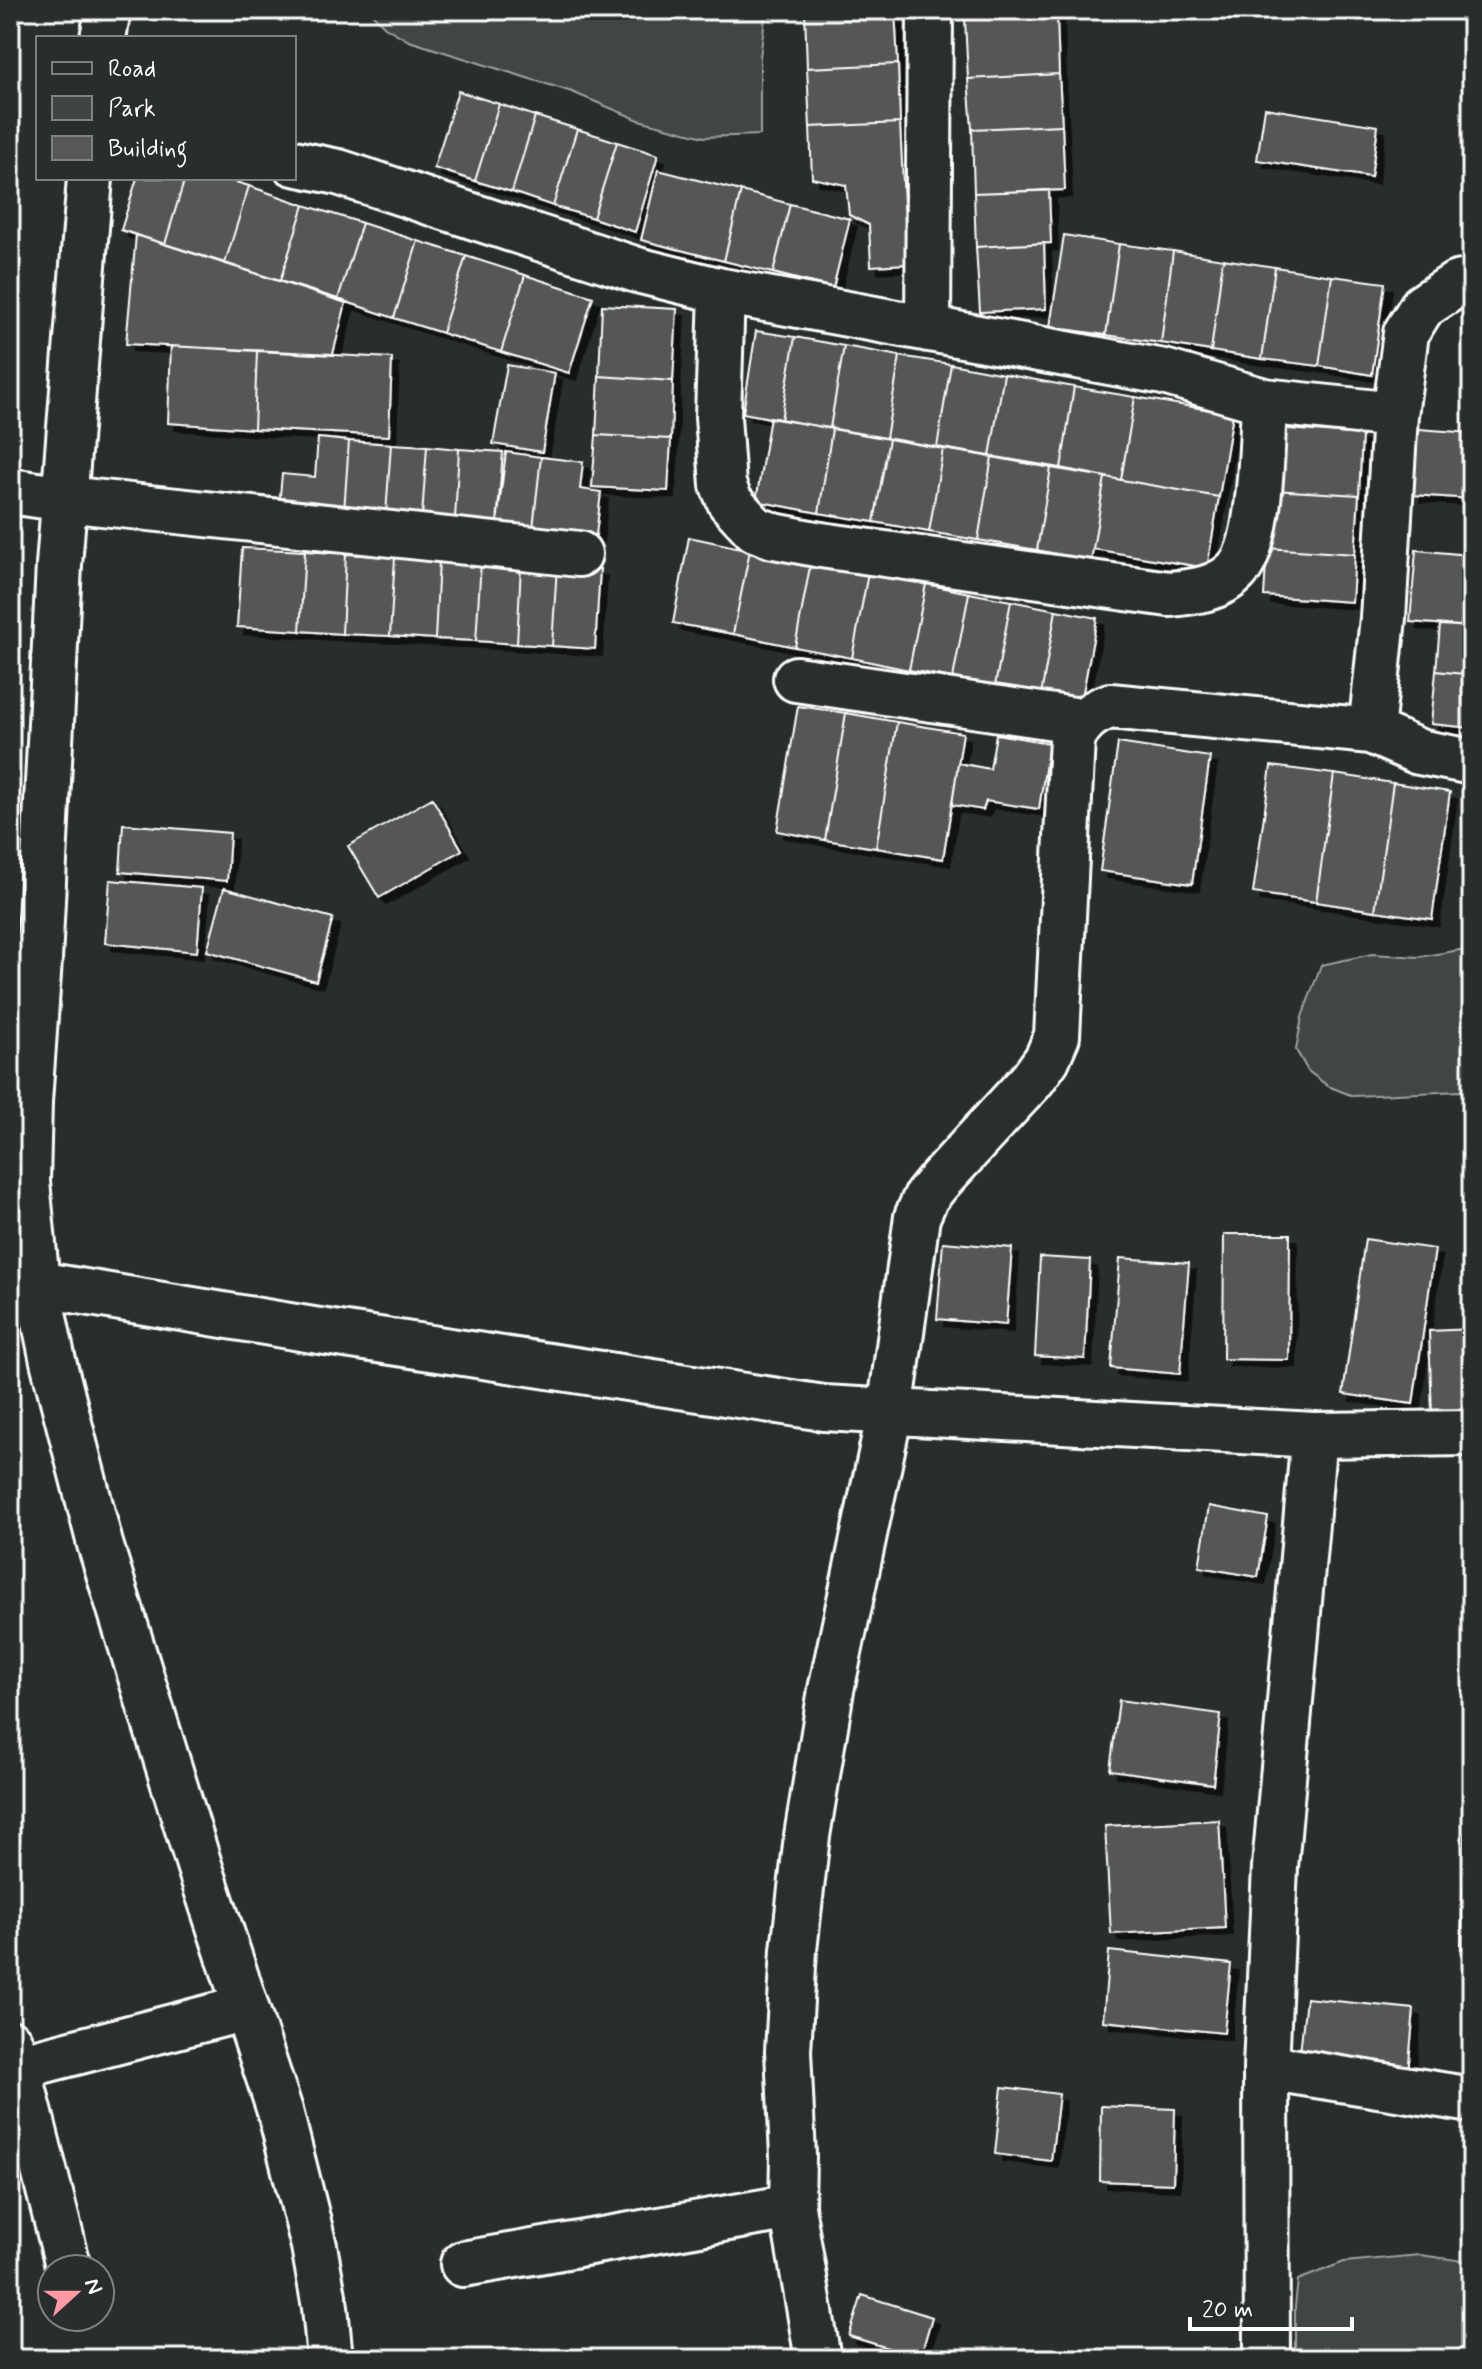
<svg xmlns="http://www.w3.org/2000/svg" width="1482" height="2369" font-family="Mynerve,sans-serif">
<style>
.green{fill:#414445;stroke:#a0a2a2;stroke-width:2}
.building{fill:#555758;stroke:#fff;stroke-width:2;filter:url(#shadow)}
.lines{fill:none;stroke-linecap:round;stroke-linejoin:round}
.minor-casing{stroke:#fff;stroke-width:50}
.minor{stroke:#2a2d2e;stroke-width:44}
</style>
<defs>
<filter id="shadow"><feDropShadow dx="7" dy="7" stdDeviation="0" flood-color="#0009"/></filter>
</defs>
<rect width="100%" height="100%" fill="#2a2d2e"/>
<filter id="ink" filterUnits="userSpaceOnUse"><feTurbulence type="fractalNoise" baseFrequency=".0125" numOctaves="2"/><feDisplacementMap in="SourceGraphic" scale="16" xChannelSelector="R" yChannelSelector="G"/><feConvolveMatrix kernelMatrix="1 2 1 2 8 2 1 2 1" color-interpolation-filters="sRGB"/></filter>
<g filter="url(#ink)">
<path class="green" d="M 368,10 L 766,10 L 760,57 L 760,135 L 704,137 L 639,120 L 572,92 L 409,41 L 385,27 Z
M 1472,948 L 1472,1096 L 1462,1091 L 1353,1096 L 1328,1086 L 1308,1071 L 1296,1050 L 1302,1017 L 1321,965 L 1372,954 L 1419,957 Z
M 1420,2255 L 1472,2262 L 1472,2359 L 1295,2359 L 1295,2306 L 1298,2280 L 1344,2262 Z"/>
<path class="building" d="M 895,10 L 898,64 L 807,68 L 805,11 Z
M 965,10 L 1057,10 L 1057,15 L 965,19 Z
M 1057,15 L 1059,74 L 968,79 L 965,19 Z
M 898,64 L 900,123 L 810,127 L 807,68 Z
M 1059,74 L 1062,125 L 972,129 L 968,79 Z
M 458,91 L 499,104 L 475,181 L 434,168 Z
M 499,104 L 535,116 L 512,192 L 475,181 Z
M 1265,108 L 1378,126 L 1371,177 L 1257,160 Z
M 535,116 L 577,129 L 553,206 L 512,192 Z
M 900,123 L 907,264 L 871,266 L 869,225 L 849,215 L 846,185 L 812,178 L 810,127 Z
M 1062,125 L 1065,190 L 974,193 L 972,129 Z
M 577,129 L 617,142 L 593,218 L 553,206 Z
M 617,142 L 658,155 L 635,232 L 593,218 Z
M 658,170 L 741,191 L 724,261 L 641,240 Z
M 137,178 L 185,178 L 165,244 L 121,230 Z
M 185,178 L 223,178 L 249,186 L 225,263 L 165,244 Z
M 249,186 L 304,205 L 280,281 L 225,263 Z
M 1049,190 L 1051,243 L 976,247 L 974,193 Z
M 741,191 L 790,204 L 773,273 L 724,261 Z
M 790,204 L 850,219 L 833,288 L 773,273 Z
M 304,205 L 362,223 L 338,299 L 280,281 Z
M 362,223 L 418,241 L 394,318 L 338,299 Z
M 136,235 L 346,303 L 333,354 L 126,344 Z
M 1064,235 L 1119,244 L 1106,335 L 1050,327 Z
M 418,241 L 466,256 L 442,333 L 394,318 Z
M 1044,243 L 1046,309 L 980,312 L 976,247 Z
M 1119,244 L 1173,251 L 1161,343 L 1106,335 Z
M 1173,251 L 1223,259 L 1211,351 L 1161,343 Z
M 466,256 L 525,275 L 501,352 L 442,333 Z
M 1223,259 L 1275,267 L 1262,359 L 1211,351 Z
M 1275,267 L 1332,276 L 1319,366 L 1262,359 Z
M 525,275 L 593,297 L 569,373 L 501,352 Z
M 1332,276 L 1385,283 L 1372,375 L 1319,366 Z
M 602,305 L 677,309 L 673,381 L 599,376 Z
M 756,331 L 795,337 L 781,420 L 743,413 Z
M 795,337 L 844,346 L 830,428 L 781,420 Z
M 171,346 L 257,351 L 254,429 L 168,423 Z
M 844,346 L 900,356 L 886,438 L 830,428 Z
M 257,351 L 392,358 L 389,436 L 254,429 Z
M 900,356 L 951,364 L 937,447 L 886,438 Z
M 951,364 L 1004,374 L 990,456 L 937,447 Z
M 507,365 L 555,373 L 542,452 L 493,444 Z
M 1004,374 L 1074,387 L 1061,468 L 990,456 Z
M 599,376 L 673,381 L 671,439 L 596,435 Z
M 1074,387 L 1135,397 L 1121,480 L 1061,468 Z
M 1135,397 L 1233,414 L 1219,497 L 1121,480 Z
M 770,417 L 832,429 L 819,513 L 756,501 Z
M 1276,428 L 1362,435 L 1359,495 L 1272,490 Z
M 832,429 L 889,439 L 874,522 L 819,513 Z
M 1418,429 L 1472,433 L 1472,499 L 1413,495 Z
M 596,435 L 671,439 L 668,491 L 592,487 Z
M 318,438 L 349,441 L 344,512 L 279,506 L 282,474 L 315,477 Z
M 889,439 L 943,449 L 929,532 L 874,522 Z
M 349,441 L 391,444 L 386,514 L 344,512 Z
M 391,444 L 427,446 L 422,517 L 386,514 Z
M 427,446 L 459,449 L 455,519 L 422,517 Z
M 459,449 L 503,452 L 497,523 L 455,519 Z
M 943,449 L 992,457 L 978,540 L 929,532 Z
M 506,452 L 541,457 L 533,528 L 497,523 Z
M 541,457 L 583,462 L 580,489 L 601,492 L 596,535 L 533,528 Z
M 992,457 L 1051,468 L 1037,550 L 978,540 Z
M 1051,468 L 1105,477 L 1091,561 L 1037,550 Z
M 1105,477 L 1219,497 L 1207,568 L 1093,549 Z
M 1272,490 L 1359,495 L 1355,554 L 1267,548 Z
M 689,537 L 750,550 L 733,634 L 673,623 Z
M 242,548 L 305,551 L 300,631 L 237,627 Z
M 1267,548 L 1355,554 L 1352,602 L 1264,596 Z
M 750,550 L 811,561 L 795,647 L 733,634 Z
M 1416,550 L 1468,555 L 1461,626 L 1410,622 Z
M 305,551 L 346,554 L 342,634 L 300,631 Z
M 346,554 L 395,557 L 390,636 L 342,634 Z
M 1468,555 L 1472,555 L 1472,627 L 1461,626 Z
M 395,557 L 439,560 L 435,639 L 390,636 Z
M 439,560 L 481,562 L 476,641 L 435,639 Z
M 811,561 L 868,573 L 852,658 L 795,647 Z
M 481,562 L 521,565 L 517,644 L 476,641 Z
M 521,565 L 557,566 L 552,646 L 517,644 Z
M 557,566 L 600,569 L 595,649 L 552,646 Z
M 868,573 L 926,584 L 909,670 L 852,658 Z
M 926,584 L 969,593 L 953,678 L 909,670 Z
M 969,593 L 1011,601 L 995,686 L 953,678 Z
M 1011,601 L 1056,610 L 1041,695 L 995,686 Z
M 1056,610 L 1097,618 L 1081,703 L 1041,695 Z
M 1440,625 L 1472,627 L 1472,675 L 1436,671 Z
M 1436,671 L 1472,675 L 1472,728 L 1431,724 Z
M 798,706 L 846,713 L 825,840 L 777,831 Z
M 846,713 L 897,722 L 876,848 L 825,840 Z
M 897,722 L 963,733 L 943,859 L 876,848 Z
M 996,734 L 1049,743 L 1039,809 L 986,801 L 983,810 L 952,805 L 958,763 L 990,769 Z
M 1118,743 L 1210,757 L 1192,884 L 1100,871 Z
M 1271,766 L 1334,774 L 1316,902 L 1253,893 Z
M 1334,774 L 1393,783 L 1375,911 L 1316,902 Z
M 1393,783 L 1450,792 L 1432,919 L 1375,911 Z
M 432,798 L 462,850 L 379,898 L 348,846 Z
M 123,824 L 230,833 L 227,881 L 120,872 Z
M 110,880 L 202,888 L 197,952 L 105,943 Z
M 224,888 L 333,918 L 316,981 L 207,951 Z
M 1224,1234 L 1290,1234 L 1289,1360 L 1223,1359 Z
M 1365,1239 L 1435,1249 L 1413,1404 L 1343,1394 Z
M 943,1242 L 1012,1248 L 1006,1325 L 937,1319 Z
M 1040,1257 L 1090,1260 L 1085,1359 L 1035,1356 Z
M 1120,1258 L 1189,1263 L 1180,1374 L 1111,1368 Z
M 1472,1329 L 1472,1413 L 1432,1415 L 1429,1331 Z
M 1209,1506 L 1268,1517 L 1258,1577 L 1199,1567 Z
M 1119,1700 L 1221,1714 L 1213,1784 L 1110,1770 Z
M 1466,1809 L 1472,1809 L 1472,1949 L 1461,1949 Z
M 1219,1820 L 1225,1928 L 1111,1934 L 1105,1826 Z
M 1109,1951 L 1231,1964 L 1224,2033 L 1103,2021 Z
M 1306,1998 L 1414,2009 L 1408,2073 L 1299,2062 Z
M 1002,2087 L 1059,2094 L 1051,2161 L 995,2154 Z
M 1101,2106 L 1175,2109 L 1173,2184 L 1100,2181 Z
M 862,2295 L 932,2317 L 920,2358 L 849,2336 Z"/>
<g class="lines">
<defs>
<path id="minor" d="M 103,38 L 108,10
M 294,163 L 338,172 L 637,270 L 722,291 L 1164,372 L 1264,401 C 1262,439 1262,544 1237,570 C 1220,589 1193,592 1169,594 L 821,545 L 774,536 L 755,529 L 730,502 L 723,485 L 718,417 L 722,291
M 90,178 L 59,565 L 39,960 L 29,1102 L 27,1182 L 37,1284 L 53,1361 L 100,1544 L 199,1865 L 280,2111 L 314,2246 L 325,2307 L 330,2359
M 928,329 L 930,10
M 1264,401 L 1395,415
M 10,491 L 65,499 L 579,554
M 796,679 L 1081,721
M 1371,731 L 1419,752 L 1472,762
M 37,1284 L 313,1330 L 824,1408 L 1314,1435 L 1472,1433
M 10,2043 L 18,2067 L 69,2269
M 18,2067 L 246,2008
M 1266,2067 L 1472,2100
M 463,2264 L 792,2207
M 818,2359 L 792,2207 L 793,2156 L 788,2051 L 794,1950 L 807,1836 L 831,1690 L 890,1412 L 917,1217 L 926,1197 L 939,1181 L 1032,1080 L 1047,1059 L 1057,1036 L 1072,739 C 1081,721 1090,713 1110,706 L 1371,731 L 1383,618 L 1395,415 L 1406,333 L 1422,307 L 1457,284 L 1472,281
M 1267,2359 L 1266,2067 L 1275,1867 L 1314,1435"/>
</defs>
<use href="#minor" class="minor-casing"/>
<use href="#minor" class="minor"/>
</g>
</g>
<rect width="1482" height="2369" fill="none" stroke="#2a2d2e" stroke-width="40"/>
<rect x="20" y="20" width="1442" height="2329" fill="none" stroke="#fff" stroke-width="3" filter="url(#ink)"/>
<rect x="36" y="36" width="260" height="144" fill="#2a2d2e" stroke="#7f8182" stroke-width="2"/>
<rect x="52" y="62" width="40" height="12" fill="#2a2d2e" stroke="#7f8182" stroke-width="2"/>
<text x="108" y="76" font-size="24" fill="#ffffff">Road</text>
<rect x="52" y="96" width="40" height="24" fill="#414445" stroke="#7f8182" stroke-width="2"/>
<text x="108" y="116" font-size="24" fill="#ffffff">Park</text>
<rect x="52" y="136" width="40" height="24" fill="#555758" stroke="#7f8182" stroke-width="2"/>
<text x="108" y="156" font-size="24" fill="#ffffff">Building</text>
<g transform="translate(76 2293) rotate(69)"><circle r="38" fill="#2a2d2e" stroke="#7f8182" stroke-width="2"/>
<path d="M0-6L14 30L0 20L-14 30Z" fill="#ff9aa2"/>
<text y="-12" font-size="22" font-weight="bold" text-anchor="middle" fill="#ffffff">N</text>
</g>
<path d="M1190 2317v12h162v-12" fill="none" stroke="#ffffff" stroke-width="4"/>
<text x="1202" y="2317" font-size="24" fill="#ffffff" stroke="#2a2d2e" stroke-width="6" paint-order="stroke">20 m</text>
</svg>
